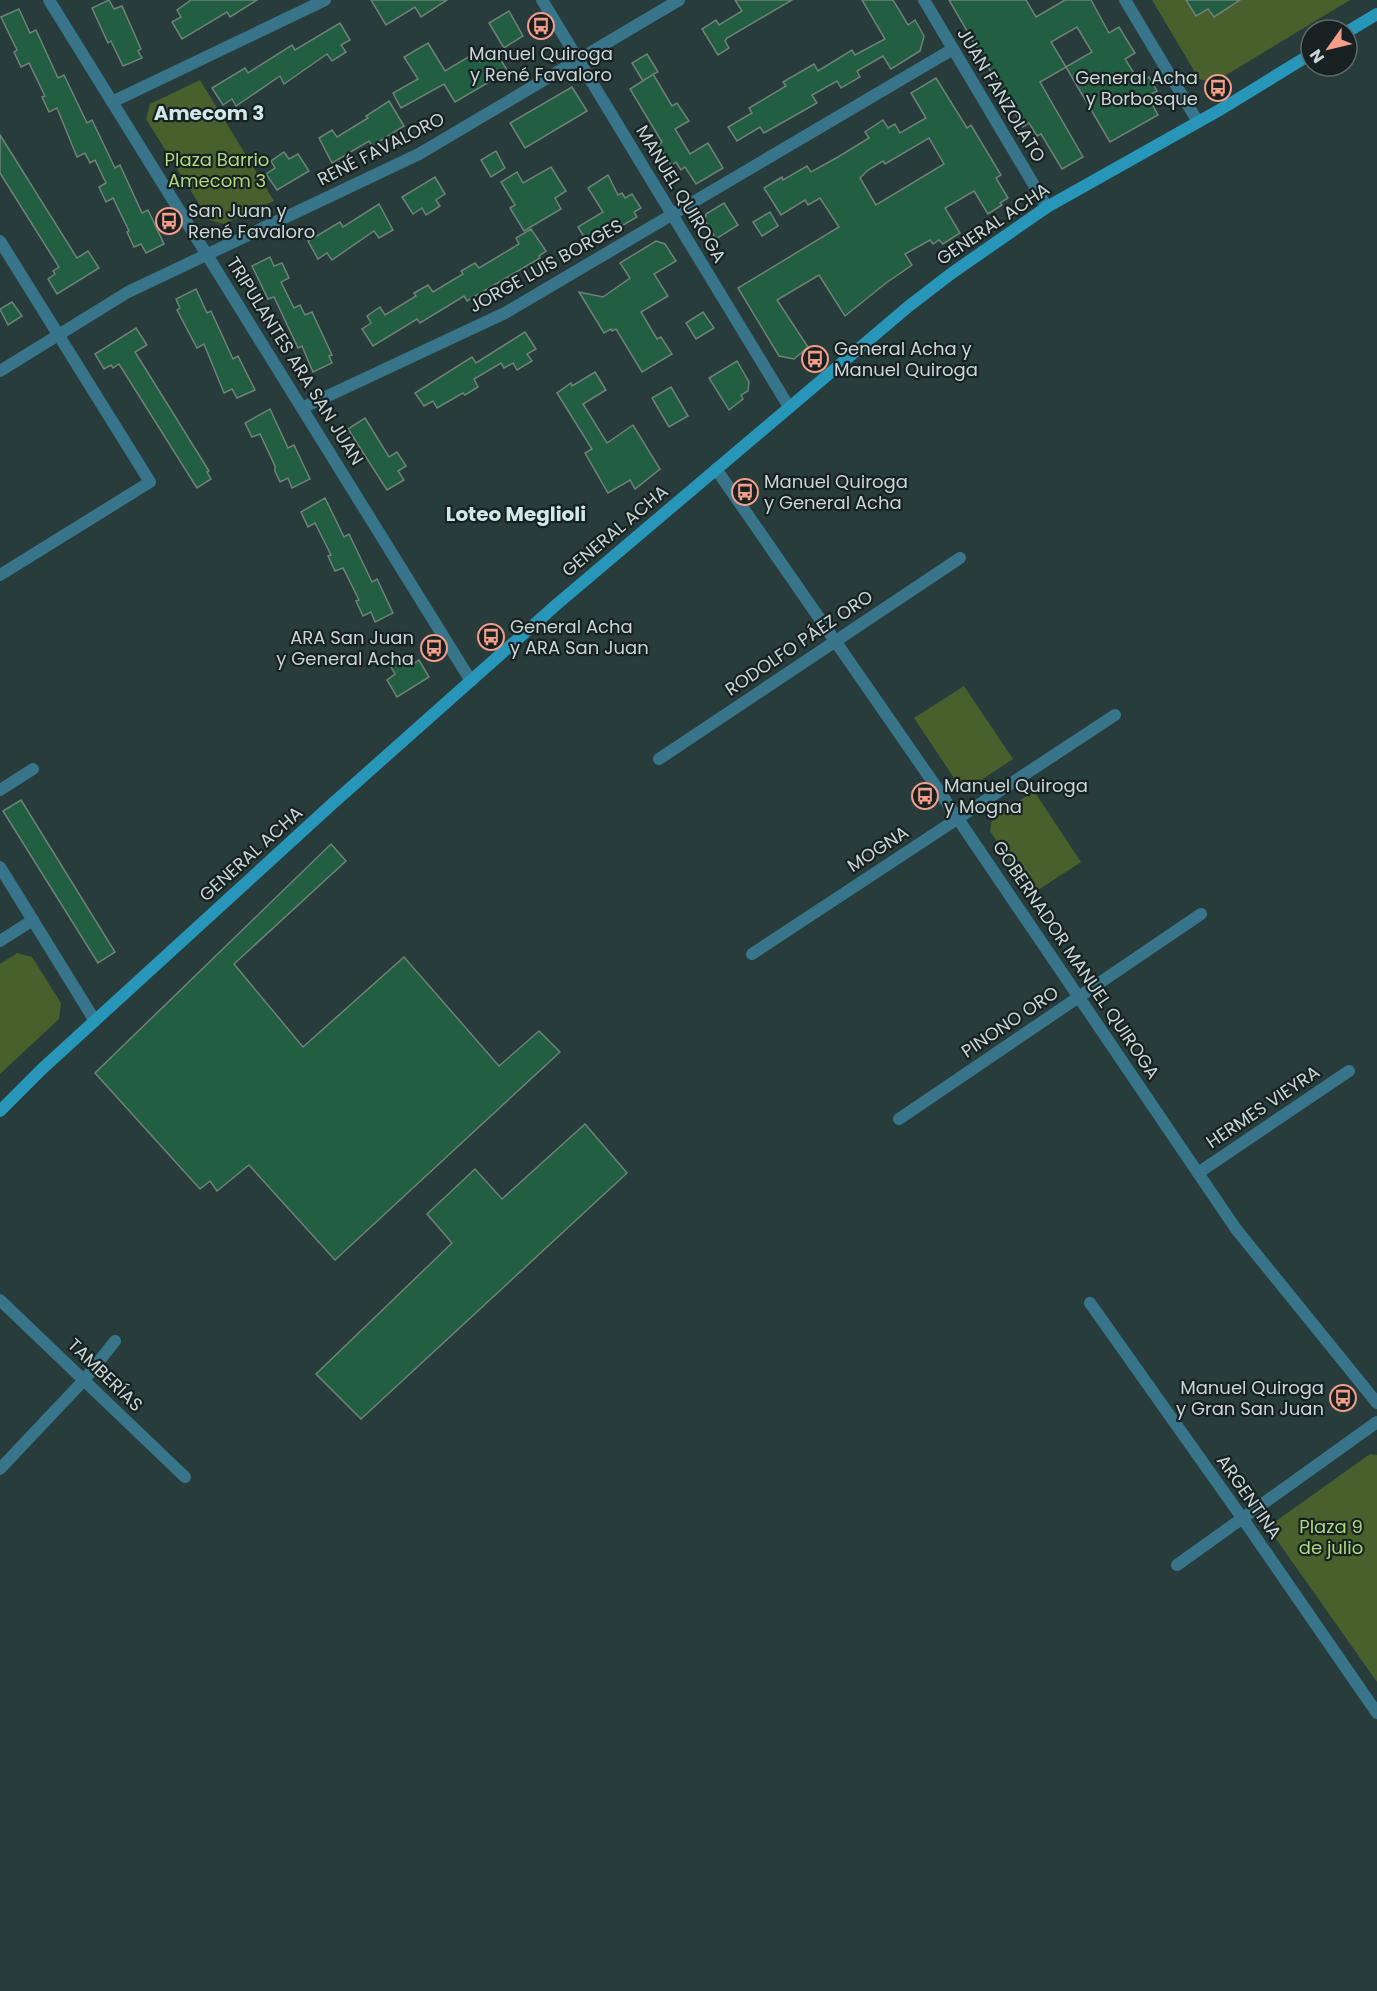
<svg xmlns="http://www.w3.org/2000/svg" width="1377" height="1991" font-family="Poppins,sans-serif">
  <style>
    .green { fill: #495f2c }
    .building { fill: #215e42; stroke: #6f8277; stroke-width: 1.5; fill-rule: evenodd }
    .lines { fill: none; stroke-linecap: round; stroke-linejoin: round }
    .street { stroke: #38758b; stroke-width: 12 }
    .secondary { stroke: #2796b9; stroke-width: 12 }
    .labels { text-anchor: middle; stroke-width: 4.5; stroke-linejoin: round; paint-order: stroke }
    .poi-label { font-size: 18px; fill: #cad6d6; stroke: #182121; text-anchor: start }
    .street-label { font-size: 18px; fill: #cad6d6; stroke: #182121 }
    .park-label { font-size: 18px; fill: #afd97d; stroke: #182121 }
    .neighbourhood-label { font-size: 20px; font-weight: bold; fill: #d0e9e8; stroke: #182121 }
  </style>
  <rect width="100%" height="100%" fill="#273c3b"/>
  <!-- green -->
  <g class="green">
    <polygon points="1152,0 1350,0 1213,83 1199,79"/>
    <polygon points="200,80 274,201 224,224 209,220 146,119 150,104"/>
    <polygon points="964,686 1013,759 969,788 958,784 914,718"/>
    <polygon points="1034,791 1081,862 1032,894 990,831 992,819"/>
    <polygon points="17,953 32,957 61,1003 59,1019 0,1074 0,964"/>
    <polygon points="1370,1454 1377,1455 1377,1682 1274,1536 1276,1521"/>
  </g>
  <!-- building -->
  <g class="building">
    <polygon points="109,0 114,9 122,6 141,49 138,51 142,58 123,66 111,41 108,43 92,8"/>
    <polygon points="191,0 257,0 230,17 227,12 182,39 172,22 181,17 177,10"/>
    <polygon points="371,0 447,0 421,17 415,7 386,25"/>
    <polygon points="735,0 792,0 727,38 725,41 729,48 718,55 702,29 716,20 719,25 742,11"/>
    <polygon points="862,0 893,0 908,25 915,20 924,36 920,51 891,69 883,56 857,71 860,77 841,88 837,81 812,95 817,103 801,112 764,133 760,127 737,141 728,127 752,113 749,108 786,86 783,82 814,64 818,71 852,50 855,55 885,39"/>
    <path d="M 949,0 L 1026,0 L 1036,17 L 1065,0 L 1091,0 L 1109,33 L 1119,27 L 1125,37 L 1135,53 L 1125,59 L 1140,83 L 1149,77 L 1157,91 L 1148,96 L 1158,115 L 1110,142 L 1066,67 L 1040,82 L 1083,157 L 1062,169 L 1041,134 L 1037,136 L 1029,123 L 1023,127 ZM 1077,27 L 1092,52 L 1066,67 L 1051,42 Z"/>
    <polygon points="1186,0 1240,0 1214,17 1208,9 1196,16"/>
    <polygon points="19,9 30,33 36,30 58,78 64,75 87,123 92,120 115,168 120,165 142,213 148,210 164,244 146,253 141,244 134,247 127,232 129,231 113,198 106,202 99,187 106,183 95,160 90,163 85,153 77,157 57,108 49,112 42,97 45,96 29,63 21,67 14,52 17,50 1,17"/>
    <polygon points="509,11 523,36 504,48 489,23"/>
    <polygon points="340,23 350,40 341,45 346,52 332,61 327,54 284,84 280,76 236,106 232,99 223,105 212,88 245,68 248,73 292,45 295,50"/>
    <polygon points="428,43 445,71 475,53 480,62 496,53 508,71 455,102 444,84 401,108 393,93 418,79 404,57"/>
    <polygon points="647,54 658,72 653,74 672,106 677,103 689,121 675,129 690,154 708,143 723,168 696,184 685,167 681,170 676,162 671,166 658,145 662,142 630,89 652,75 643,81 632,63"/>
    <path d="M 936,78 L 967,128 L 971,125 L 1001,175 L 996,178 L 1008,198 L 1000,203 L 1002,205 L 988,214 L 974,191 L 945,208 L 960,233 L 943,244 L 939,240 L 933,244 L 930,240 L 905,254 L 912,265 L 886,283 L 845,316 L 819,275 L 777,300 L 808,347 L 794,359 L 779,356 L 738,288 L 839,227 L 820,198 L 808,205 L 805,200 L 781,215 L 764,188 L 782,177 L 783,180 L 807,166 L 811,172 L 838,157 L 869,138 L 865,132 L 883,120 L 888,128 L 895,124 L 900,133 L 926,118 L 911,93 ZM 929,138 L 944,164 L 876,205 L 860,178 L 868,170 L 883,161 L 885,164 Z"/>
    <polygon points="572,87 587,111 525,148 510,123"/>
    <polygon points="389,101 404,126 372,146 369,141 332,163 319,138 332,130 337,137 368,118 366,116"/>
    <polygon points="0,135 77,258 88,251 99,268 57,294 48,279 55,274 53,271 59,267 0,173"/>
    <polygon points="496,151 505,168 491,177 481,160"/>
    <polygon points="284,152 289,159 298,154 309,171 277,190 266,174 275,168 271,161"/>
    <polygon points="551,167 566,191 555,198 561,209 524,231 510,208 515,205 501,182 517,172 523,183"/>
    <polygon points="608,175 618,195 622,193 625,198 632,194 641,208 634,212 637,217 589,245 578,227 603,212 588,188"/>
    <polygon points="435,177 445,194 436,200 440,206 426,215 422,208 413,214 402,197"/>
    <polygon points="724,203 738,225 716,239 705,221 706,214"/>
    <polygon points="379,204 393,230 379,238 374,231 332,260 327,253 318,259 308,241 340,222 343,227"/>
    <polygon points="770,212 778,226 762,236 753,222"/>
    <polygon points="531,229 546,251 539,256 540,258 467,301 464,296 420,323 417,319 373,346 362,329 371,323 367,316 380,307 385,315 416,296 414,293 428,285 433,292 463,274 461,271 475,263 479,268 519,244 516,238"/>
    <polygon points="656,241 665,244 676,261 654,274 668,296 641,312 657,339 661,337 672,354 642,372 616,329 612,331 611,329 604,333 579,292 603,297 630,278 620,263"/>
    <polygon points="270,257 274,266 282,263 289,278 281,282 294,308 300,305 305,315 312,312 332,355 329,356 332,363 313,372 302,346 298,348 274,297 268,299 252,266"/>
    <polygon points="196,289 207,313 211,311 233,359 238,356 255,390 237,398 232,389 224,393 204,344 197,348 177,310 180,308 176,299"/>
    <polygon points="12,302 22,316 8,325 0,309"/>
    <polygon points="703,312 714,328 696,339 686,323"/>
    <polygon points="136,328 147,345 135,352 209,471 207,472 211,479 197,488 119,364 113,368 111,365 104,369 95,354"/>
    <polygon points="525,332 536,349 527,354 532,361 517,370 513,363 504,368 501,363 474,379 478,387 465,395 463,393 437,408 433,401 424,406 415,393 472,357 476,363"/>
    <polygon points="737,361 749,382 748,391 741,395 743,399 729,410 709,378"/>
    <polygon points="595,372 606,390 583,404 607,443 633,425 660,469 635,489 630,480 608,493 585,453 592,449 557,393 571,383 572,386"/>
    <polygon points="671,387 688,416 669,427 652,398"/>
    <polygon points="270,409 288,448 294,445 310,479 292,488 288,478 280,482 275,471 275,466 260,434 252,437 245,423"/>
    <polygon points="365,418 389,457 397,452 406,466 398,471 404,480 387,490 348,429"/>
    <polygon points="325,498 344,537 349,534 372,582 377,579 393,613 375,622 371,612 363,616 356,601 359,600 343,568 335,571 328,556 331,555 315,523 308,527 301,512"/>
    <polygon points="405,658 410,666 419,660 429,677 397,697 387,680 395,674 391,667"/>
    <polygon points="21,800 115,952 98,963 3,811"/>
    <polygon points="331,844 346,861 234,964 303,1047 404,957 499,1066 539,1031 560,1052 335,1260 249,1165 217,1191 210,1181 200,1189 95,1073"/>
    <polygon points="585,1124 627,1173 361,1419 316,1374 452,1243 427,1214 475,1169 502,1199"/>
  </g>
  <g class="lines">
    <!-- street -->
    <g class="street">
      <polyline points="49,0 471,681"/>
      <polyline points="542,0 789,407"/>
      <polyline points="924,0 1047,207"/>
      <polyline points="1125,0 1198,122"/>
      <polyline points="112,102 325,0"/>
      <polyline points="0,241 150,482 0,575"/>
      <polyline points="0,371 128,292 419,154 679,0"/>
      <polyline points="302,408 505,313 953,49"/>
      <polyline points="716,469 937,788 1236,1229 1377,1403"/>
      <polyline points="659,759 960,558"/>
      <polyline points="0,790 33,769"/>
      <polyline points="0,867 95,1021"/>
      <polyline points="0,941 33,920"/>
      <polyline points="752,954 1115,715"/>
      <polyline points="899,1119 1201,914"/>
      <polyline points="1198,1173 1349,1071"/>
      <polyline points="0,1300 185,1477"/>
      <polyline points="1090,1303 1243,1519 1377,1713"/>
      <polyline points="0,1469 84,1380 115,1341"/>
      <polyline points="1177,1565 1377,1422"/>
    </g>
    <!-- secondary -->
    <g class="secondary">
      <polyline points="1347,32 1377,14"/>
      <polyline points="0,1111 42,1069 331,805 556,605 909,306 952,273 1047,207 1223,108 1311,54"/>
    </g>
  </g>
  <!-- icons -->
  <defs>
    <symbol id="bus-ring" viewBox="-11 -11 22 22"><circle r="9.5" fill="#182121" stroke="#f49e8a" stroke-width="1.5"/><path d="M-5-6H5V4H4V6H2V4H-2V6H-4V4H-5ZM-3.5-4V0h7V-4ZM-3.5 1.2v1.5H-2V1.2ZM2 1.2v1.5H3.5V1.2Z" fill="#f49e8a"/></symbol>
  </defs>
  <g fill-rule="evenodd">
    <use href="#bus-ring" x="526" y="11" width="30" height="30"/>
    <use href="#bus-ring" x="1203" y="73" width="30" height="30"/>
    <use href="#bus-ring" x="154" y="206" width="30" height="30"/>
    <use href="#bus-ring" x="800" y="344" width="30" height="30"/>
    <use href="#bus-ring" x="730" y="477" width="30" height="30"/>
    <use href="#bus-ring" x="476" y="622" width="30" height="30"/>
    <use href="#bus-ring" x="419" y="633" width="30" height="30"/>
    <use href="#bus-ring" x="910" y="781" width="30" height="30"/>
    <use href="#bus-ring" x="1328" y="1383" width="30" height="30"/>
  </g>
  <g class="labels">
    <!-- poi labels -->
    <g class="poi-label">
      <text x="541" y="60" text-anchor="middle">Manuel Quiroga<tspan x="541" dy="21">y René Favaloro</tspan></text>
      <text x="1198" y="84" text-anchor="end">General Acha<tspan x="1198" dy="21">y Borbosque</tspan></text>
      <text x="188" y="217">San Juan y<tspan x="188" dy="21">René Favaloro</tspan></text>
      <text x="834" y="355">General Acha y<tspan x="834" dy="21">Manuel Quiroga</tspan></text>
      <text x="764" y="488">Manuel Quiroga<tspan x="764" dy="21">y General Acha</tspan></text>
      <text x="510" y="633">General Acha<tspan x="510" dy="21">y ARA San Juan</tspan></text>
      <text x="414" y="644" text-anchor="end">ARA San Juan<tspan x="414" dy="21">y General Acha</tspan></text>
      <text x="944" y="792">Manuel Quiroga<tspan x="944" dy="21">y Mogna</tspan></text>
      <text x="1324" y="1394" text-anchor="end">Manuel Quiroga<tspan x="1324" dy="21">y Gran San Juan</tspan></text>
    </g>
    <!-- street labels -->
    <g class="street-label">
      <text transform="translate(1001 95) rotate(59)" y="6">JUAN FANZOLATO</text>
      <text transform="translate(381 149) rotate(-27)" y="6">RENÉ FAVALORO</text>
      <text transform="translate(681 194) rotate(59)" y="6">MANUEL QUIROGA</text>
      <text transform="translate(993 224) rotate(-34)" y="6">GENERAL ACHA</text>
      <text transform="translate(546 266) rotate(-29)" y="6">JORGE LUIS BORGES</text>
      <text transform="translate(295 361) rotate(58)" y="6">TRIPULANTES ARA SAN JUAN</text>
      <text transform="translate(615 531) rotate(-40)" y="6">GENERAL ACHA</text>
      <text transform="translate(799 643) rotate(-34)" y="6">RODOLFO PÁEZ ORO</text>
      <text transform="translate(878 849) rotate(-33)" y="6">MOGNA</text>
      <text transform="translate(251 854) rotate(-42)" y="6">GENERAL ACHA</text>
      <text transform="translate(1076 960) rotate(56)" y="6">GOBERNADOR MANUEL QUIROGA</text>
      <text transform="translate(1010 1022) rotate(-34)" y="6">PINONO ORO</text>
      <text transform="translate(1263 1107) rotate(-34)" y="6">HERMES VIEYRA</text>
      <text transform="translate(105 1375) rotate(44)" y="6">TAMBERÍAS</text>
      <text transform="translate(1249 1497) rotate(55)" y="6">ARGENTINA</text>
    </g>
    <!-- park labels -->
    <g class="park-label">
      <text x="217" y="166">Plaza Barrio<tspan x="217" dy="21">Amecom 3</tspan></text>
      <text x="1331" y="1533">Plaza 9<tspan x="1331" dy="21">de julio</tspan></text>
    </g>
    <!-- neighbourhood labels -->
    <g class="neighbourhood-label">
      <text x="209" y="120">Amecom 3</text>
      <text x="516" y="521">Loteo Meglioli</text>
    </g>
  </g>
  <!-- north arrow -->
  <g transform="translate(1329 48) rotate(236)"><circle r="28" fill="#182121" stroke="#5f6969" stroke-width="1.5"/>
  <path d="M0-4.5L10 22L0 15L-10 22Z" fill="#f49e8a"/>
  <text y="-9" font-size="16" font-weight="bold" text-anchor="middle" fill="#cad6d6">N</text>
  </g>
</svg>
